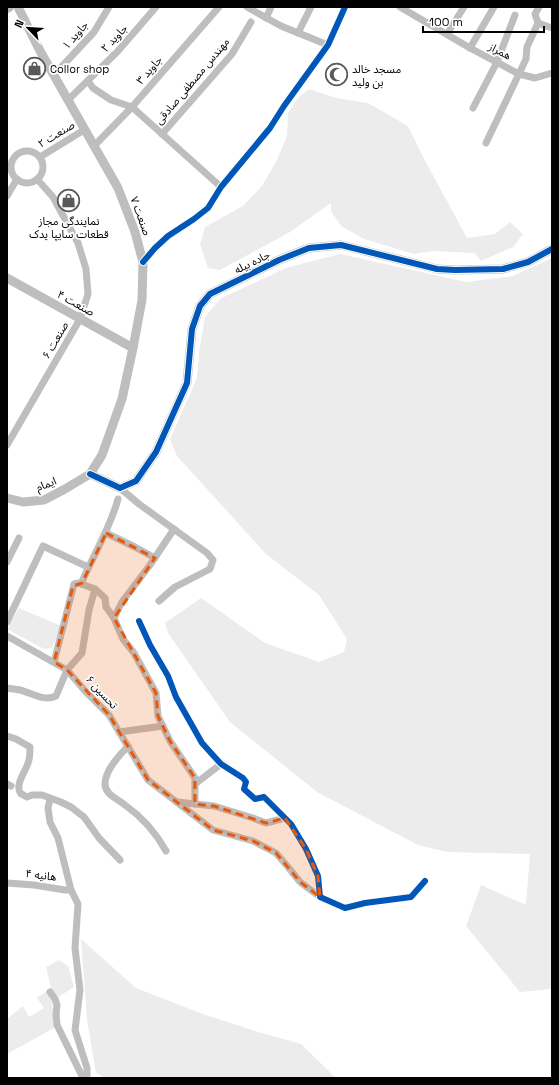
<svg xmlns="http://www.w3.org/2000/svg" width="559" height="1085" font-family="'Space Grotesk','Noto Sans Arabic',sans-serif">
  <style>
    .green { fill: #ececec }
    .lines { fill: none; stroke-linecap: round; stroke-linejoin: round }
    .minor { stroke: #bebebe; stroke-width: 7 }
    .tertiary { stroke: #bebebe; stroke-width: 9 }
    .secondary { stroke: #b8b8b8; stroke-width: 10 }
    .cycleway-casing { stroke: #fff; stroke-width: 8 }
    .cycleway { stroke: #0057b8; stroke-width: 6 }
    .marked { fill: #e8590c; fill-opacity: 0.2; stroke: #e8590c; stroke-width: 3; stroke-dasharray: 8 5; stroke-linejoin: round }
    .labels { text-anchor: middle; stroke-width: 3.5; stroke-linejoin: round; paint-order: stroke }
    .street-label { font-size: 11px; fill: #000; stroke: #fff }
    .poi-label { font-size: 11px; fill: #000; stroke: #fff; text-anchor: start }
  </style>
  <rect width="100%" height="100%" fill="#fff"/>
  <!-- green -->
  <g class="green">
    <polygon points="309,89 336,98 368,103 408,126 422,155 467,238 495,234 510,222 523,234 513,247 481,261 475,253 433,251 414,254 364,239 341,226 331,211 331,203 290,232 220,270 208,268 200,244 205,227 243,206 262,186 277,160 287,136 288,113 298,98"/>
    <polygon points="340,254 466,282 513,276 552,258 552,989 520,992 466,926 481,885 526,905 530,854 447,852 418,845 317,792 230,722 168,633 165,623 201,598 265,643 319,662 344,652 347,639 319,595 266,554 177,456 170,439 197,378 199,352 205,317 220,299 286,268"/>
    <polygon points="19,608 61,626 52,648 44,649 7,629"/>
    <polygon points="81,939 136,988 200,1013 255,1031 301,1044 336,1078 105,1078 96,1073 87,1020"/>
    <polygon points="59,960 68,966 74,987 52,1001 54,1028 7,1054 7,1019 23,1006 29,1017 44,1008 37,998 51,988 46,967"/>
  </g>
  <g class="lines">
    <!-- minor -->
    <g class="minor">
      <polyline points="247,7 281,26 328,45"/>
      <polyline points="400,7 470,48 519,74 535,78 552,73"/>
      <polyline points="266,18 271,7"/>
      <polyline points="538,23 552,28"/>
      <polyline points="298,33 311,7"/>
      <polyline points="447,34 464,7"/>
      <polyline points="470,48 494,7"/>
      <polyline points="54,75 94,32 109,7"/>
      <polyline points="88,81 93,88 111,100 132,107 221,187"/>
      <polyline points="68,100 118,51 156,7"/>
      <polyline points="473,108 497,62 515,15"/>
      <polyline points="162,134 232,54 251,22"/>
      <polyline points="486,143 526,59 527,47 538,23 535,14 539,7"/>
      <polyline points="94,146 132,107 219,7"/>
      <circle cx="27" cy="167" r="16"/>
      <polyline points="40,157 84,130"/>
      <polyline points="7,196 17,179"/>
      <polyline points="143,262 155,248 168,236 194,219 208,208 221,187 270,128 284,106 328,45 345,7"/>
      <polyline points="7,445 80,319 88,294 86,269 78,243 53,197 37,179"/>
      <polyline points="120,488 139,504 207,553 213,560 210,569 175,587 159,601"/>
      <polyline points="106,533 135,547 155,558"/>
      <polyline points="7,562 19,538"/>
      <path d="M 81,584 C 93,555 110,529 118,499"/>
      <polyline points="114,618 122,602 150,565 174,529"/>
      <polyline points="139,621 150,645 168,676 176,697 202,743 221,764 243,778 246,782 244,789 255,799 264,797 291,824 306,849 318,876 320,897 345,908 365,903 411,897 425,881"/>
      <polyline points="7,622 43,546 88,567"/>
      <polyline points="7,636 67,670 85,691 109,715 148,780 213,830 253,841 276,853 288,867 300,882 320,897"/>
      <polyline points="54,662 74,584 79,583 95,589 105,598 106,607 114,618 123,639 134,653 156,693 158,716 170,741 195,778 195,804"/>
      <path d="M 7,688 C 11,689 16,689 20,690 C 32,693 44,702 56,696 L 67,670 L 82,653 L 89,610 L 95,589"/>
      <polyline points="119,732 163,726"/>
      <path d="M 7,736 L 16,739 L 30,747 C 30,753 30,758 28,763 C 26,771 14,785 21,794 C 22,794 27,797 27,797 L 32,795 L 42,795 L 61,802 L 71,807 L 84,817 L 99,838 L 120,860"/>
      <path d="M 128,746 C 119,756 106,769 105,783 C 104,794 118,799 125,805 C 142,817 156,833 166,851"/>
      <polyline points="7,784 11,786"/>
      <polyline points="195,784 221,764"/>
      <polyline points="50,799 48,808 50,822 58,838 71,890 78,904 75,948 80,990 75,1030 87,1068 87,1078"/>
      <polyline points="177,802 214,806 253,818 266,823 285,818"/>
      <polyline points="7,883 34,885 65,890 71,890"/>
      <polyline points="50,992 55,999 57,1005 56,1014 57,1025 83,1078"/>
    </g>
    <!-- tertiary -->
    <g class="tertiary">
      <polyline points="7,278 133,348"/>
      <polyline points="90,474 120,488 136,481 156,452 187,383 192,329 200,306 210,294 279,260 309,248 341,245 437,269 455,270 503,269 528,262 552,249"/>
      <polyline points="7,498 23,502 44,500 65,489 90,474 102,455 122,399 133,348 142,300 143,262 135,232 118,188 39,49 18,7"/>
    </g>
    <!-- secondary -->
    <polyline class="secondary" points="7,8 9,7"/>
    <defs>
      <g id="cycleway">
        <polyline points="143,262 155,248 168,236 194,219 208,208 221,187 270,128 284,106 328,45 345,7"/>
        <polyline points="90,474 120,488 136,481 156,452 187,383 192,329 200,306 210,294 279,260 309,248 341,245 437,269 455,270 503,269 528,262 552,249"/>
        <polyline points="139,621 150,645 168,676 176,697 202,743 221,764 243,778 246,782 244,789 255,799 264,797 291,824 306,849 318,876 320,897 345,908 365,903 411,897 425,881"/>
      </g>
    </defs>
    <!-- cycleway casing -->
    <use href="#cycleway" class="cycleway-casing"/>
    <!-- cycleway -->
    <use href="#cycleway" class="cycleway"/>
  </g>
  <!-- marked area -->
  <path class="marked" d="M 106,533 L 155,558 L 114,618 L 156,693 L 158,716 L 170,741 L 195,778 L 195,804 L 214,806 L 266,823 L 285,818 L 306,849 L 318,876 L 320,897 L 300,882 L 276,853 L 253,841 L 213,830 L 148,780 L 109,715 L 67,670 L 54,662 L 73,586 L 82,583 Z"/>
  <!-- icons -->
  <defs>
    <symbol id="shop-ring" viewBox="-11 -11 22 22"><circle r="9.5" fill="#fff" stroke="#595959" stroke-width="1.5"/><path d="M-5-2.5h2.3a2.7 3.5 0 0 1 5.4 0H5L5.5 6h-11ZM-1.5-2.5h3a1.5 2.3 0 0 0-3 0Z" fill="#595959"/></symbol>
    <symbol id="mosque-ring" viewBox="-11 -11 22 22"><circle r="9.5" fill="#fff" stroke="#595959" stroke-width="1.5"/><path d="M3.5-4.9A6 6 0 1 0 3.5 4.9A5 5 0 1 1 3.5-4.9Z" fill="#595959"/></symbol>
  </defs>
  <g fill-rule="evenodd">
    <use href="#shop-ring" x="22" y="56" width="25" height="25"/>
    <use href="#mosque-ring" x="324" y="62" width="25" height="25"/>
    <use href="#shop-ring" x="56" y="188" width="25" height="25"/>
  </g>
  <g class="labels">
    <!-- street labels -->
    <g class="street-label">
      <text transform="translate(75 35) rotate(-49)" y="4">جاوید ۱</text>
      <text transform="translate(114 38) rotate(-47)" y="4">جاوید ۲</text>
      <text transform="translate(500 51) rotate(28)" y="4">همراز</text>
      <text transform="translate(149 70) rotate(-49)" y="4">جاوید ۳</text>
      <text transform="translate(192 81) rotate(-50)" y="4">مهندس مصطفی صادقی</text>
      <text transform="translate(56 134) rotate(-31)" y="4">صنعت ۲</text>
      <text transform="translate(141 216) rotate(70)" y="4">صنعت ۷</text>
      <text transform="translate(252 262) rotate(-26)" y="4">جاده بیله</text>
      <text transform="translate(76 303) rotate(29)" y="4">صنعت ۴</text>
      <text transform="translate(55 340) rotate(-60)" y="4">صنعت ۶</text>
      <text transform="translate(46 484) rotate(-22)" y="4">ایمام</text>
      <text transform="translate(102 692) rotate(47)" y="4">تحسین ۶</text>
      <text transform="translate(41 875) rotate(7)" y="4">هانیه ۴</text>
    </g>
    <!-- poi labels -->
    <g class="poi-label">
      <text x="50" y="73">Collor shop</text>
      <text x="352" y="73">مسجد خالد<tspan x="352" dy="13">بن ولید</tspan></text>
      <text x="69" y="225" text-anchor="middle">نمایندگی مجاز<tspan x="69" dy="13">قطعات سایپا یدک</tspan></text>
    </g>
  </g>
  <!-- border -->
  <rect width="559" height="1085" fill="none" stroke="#000000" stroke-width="16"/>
  <!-- north arrow -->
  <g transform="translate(28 28) rotate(295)" stroke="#ffffff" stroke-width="3" paint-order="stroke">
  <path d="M0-3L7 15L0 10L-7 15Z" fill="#000000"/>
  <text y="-6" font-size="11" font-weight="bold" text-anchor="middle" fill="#000000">N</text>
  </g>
  <!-- scale -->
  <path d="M423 26v6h121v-6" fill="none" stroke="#000000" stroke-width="2"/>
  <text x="429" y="26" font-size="12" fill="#000000" stroke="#ffffff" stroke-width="3" paint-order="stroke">100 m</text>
</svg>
